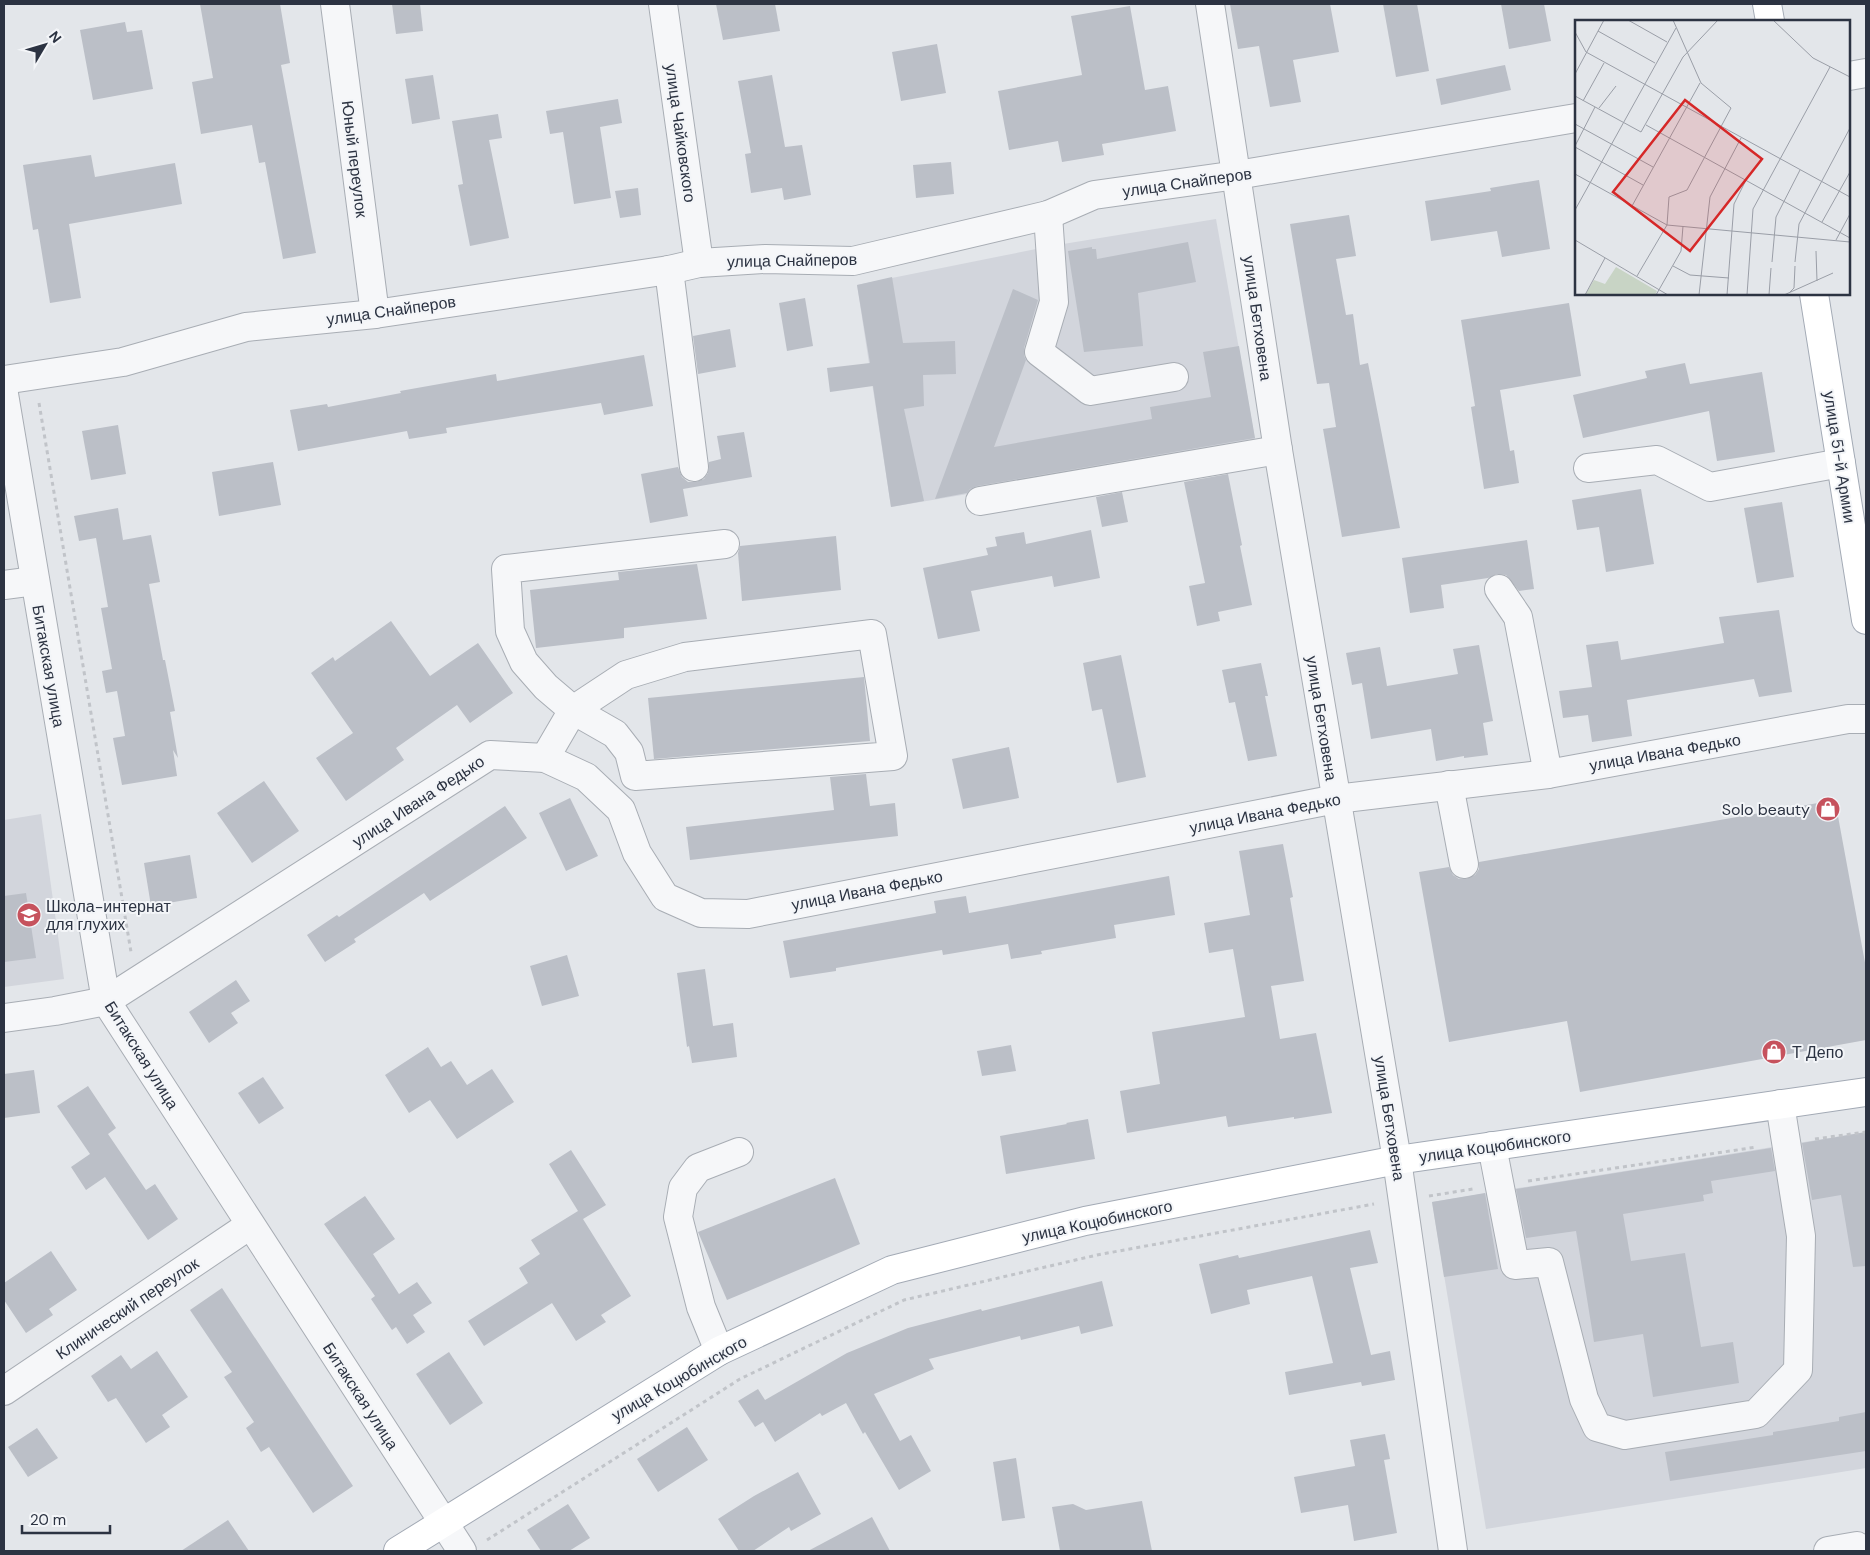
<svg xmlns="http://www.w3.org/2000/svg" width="1870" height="1555" font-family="'DM Sans',sans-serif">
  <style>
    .built { fill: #d2d5dc }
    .building { fill: #bbbfc7 }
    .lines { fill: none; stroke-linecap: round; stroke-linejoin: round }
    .minor-casing { stroke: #a8adb4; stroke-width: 30 }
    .major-casing { stroke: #a3aab5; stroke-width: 30 }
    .path { stroke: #c1c4c9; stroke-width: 3; stroke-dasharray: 4 4; stroke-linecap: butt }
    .minor { stroke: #f6f7f9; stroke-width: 28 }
    .major { stroke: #fff; stroke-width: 28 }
    .labels { text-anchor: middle; stroke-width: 4; stroke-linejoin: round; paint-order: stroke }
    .street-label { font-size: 16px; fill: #2c3342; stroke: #f3f5f8 }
    .poi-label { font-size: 16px; fill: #2c3342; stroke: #f3f5f8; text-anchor: start }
    .inset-road { fill: none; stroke: #9a9ea7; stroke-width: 1 }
    .view { fill: #d62828; fill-opacity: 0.15; stroke: #d62828; stroke-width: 2.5 }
    .inset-edge { fill: none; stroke: #2c3342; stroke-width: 2.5 }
  </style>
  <rect width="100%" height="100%" fill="#e3e6ea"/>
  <!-- built -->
  <g class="built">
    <polygon points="1216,219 1256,445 891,507 857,285 1051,246"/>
    <polygon points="41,814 64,979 4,987 4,820"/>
    <polygon points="1866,1132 1866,1468 1486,1529 1432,1202"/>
  </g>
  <!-- building -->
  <g class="building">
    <polygon points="200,4 280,4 290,63 281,65 316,253 283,259 265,162 259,163 252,125 201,134 192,82 213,78"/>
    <polygon points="392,4 420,4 423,31 396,34"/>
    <polygon points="716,4 775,4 780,31 723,40"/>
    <polygon points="1230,4 1330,4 1339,52 1293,60 1301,102 1270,107 1259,46 1238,49"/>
    <polygon points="1383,4 1417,4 1429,71 1396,77"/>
    <polygon points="1501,4 1544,4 1551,41 1509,49"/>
    <polygon points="1130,6 1145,90 1168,86 1176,131 1102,144 1104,155 1062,162 1058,141 1009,150 998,91 1082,75 1071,16"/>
    <polygon points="125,22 127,32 142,30 153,89 93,100 80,30"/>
    <polygon points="937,44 946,93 901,101 892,52"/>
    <polygon points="1505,65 1511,90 1441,105 1436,79"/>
    <polygon points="433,75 440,119 412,124 405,79"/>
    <polygon points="772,75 785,147 802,145 811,195 784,200 782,188 751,193 745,154 751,153 738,81"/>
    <polygon points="618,99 622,123 600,127 611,198 574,204 563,132 550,134 546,111"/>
    <polygon points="498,114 502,138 489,140 509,238 470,246 458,185 463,184 452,121"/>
    <polygon points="91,155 95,177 175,163 182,204 69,224 81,298 50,303 38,229 33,230 23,165"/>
    <polygon points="951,162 954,194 916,198 913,165"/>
    <polygon points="1539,180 1550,249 1502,257 1497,231 1431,241 1425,201 1491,191 1490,188"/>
    <polygon points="638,188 641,215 620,218 615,191"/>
    <polygon points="1349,215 1356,256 1336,259 1346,315 1353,314 1360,365 1368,363 1400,528 1342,537 1323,429 1336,427 1329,383 1317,384 1290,224"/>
    <polygon points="1188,242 1196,282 1138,293 1143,346 1084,352 1068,251 1092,247 1092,249 1096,249 1097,259"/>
    <polygon points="892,277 903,343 955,341 956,374 923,375 924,406 904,409 924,501 891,507 873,386 830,392 827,368 870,363 857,285"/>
    <polygon points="1013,289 1038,300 1024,348 1024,356 1026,360 994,447 1152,419 1150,407 1211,397 1203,352 1239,346 1255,438 977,486 970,489 967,493 935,499"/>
    <polygon points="805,298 813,346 787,351 779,303"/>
    <polygon points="1569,303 1581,376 1500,390 1510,451 1514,450 1519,483 1484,489 1471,407 1475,406 1461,320"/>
    <polygon points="730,329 736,367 698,374 693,336"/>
    <polygon points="644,355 653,406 604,415 601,403 446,428 447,433 409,439 407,431 298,451 290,410 327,404 328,407 401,393 400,391 496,374 497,381"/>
    <polygon points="1685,363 1690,384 1762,372 1775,452 1717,461 1709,411 1583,438 1573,395 1647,378 1645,371"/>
    <polygon points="118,425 126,474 91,480 82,431"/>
    <polygon points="744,432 752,477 683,489 688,516 650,523 641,474 678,467 682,477 688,482 696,482 704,479 708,473 709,462 721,459 717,436"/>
    <polygon points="273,462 281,505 219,516 212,472"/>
    <polygon points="1228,474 1242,545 1240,546 1252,605 1218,612 1220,621 1197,626 1189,586 1205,583 1184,482"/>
    <polygon points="1641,489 1654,564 1606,572 1599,527 1577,530 1572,500"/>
    <polygon points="1122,492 1128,522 1102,527 1096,497"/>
    <polygon points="1782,502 1794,577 1757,583 1744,508"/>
    <polygon points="118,508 123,540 151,535 160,582 149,584 163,660 165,660 175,711 170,712 178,758 173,750 177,776 122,785 113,738 125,736 117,691 106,693 102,671 112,669 101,608 108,607 96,538 79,541 74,516"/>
    <polygon points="1091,530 1100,578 1054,587 1052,576 971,591 980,631 938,639 923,568 988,555 986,548 997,546 995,537 1024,532 1026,544"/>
    <polygon points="836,536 841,590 742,601 738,553 740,546"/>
    <polygon points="1527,540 1534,589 1519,591 1506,575 1497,574 1488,578 1441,585 1444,608 1410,613 1402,558"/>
    <polygon points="697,564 707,619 624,628 624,638 536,648 530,590 619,580 618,572"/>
    <polygon points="1779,610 1792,692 1759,697 1754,679 1627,700 1632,736 1592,742 1588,715 1563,718 1559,691 1592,687 1586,645 1618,641 1621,660 1724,643 1719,617"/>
    <polygon points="391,621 430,676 478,643 513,693 470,723 457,705 396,748 404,760 346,801 316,758 353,733 311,673 333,657 335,661"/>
    <polygon points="1479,645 1493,721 1483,723 1488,755 1464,758 1464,756 1436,761 1431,729 1371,739 1362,683 1352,685 1346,653 1380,647 1387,686 1458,674 1453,649"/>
    <polygon points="1121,655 1146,777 1117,783 1102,709 1092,711 1083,663"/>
    <polygon points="1261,663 1268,696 1265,696 1277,756 1248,761 1235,702 1229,703 1222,670"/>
    <polygon points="864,677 870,741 654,759 648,698"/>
    <polygon points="1009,747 1019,798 963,809 952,759"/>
    <polygon points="866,774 870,806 895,803 898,836 690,860 686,827 834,810 830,777"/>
    <polygon points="264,781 299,831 252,863 217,813"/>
    <polygon points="570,798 598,856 566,871 539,813"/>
    <polygon points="1835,800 1866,968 1866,1040 1580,1092 1567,1021 1449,1042 1419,872 1449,867 1453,875 1459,879 1466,879 1475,875 1479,869 1479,862"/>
    <polygon points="505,806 527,838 430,901 424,893 354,939 356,942 325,962 307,935 337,915 339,917"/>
    <polygon points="1283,844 1293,897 1290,898 1304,981 1271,986 1280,1039 1316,1033 1332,1113 1294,1119 1294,1117 1228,1127 1226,1116 1127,1133 1120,1091 1160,1084 1152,1032 1245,1017 1233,949 1209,953 1204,923 1250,915 1239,851"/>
    <polygon points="190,855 197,898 151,906 144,863"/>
    <polygon points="1169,876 1175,915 1114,925 1116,938 1041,951 1042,954 1011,959 1008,944 943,955 942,950 836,968 836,971 790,978 783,941 936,913 934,901 966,896 969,913"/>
    <polygon points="26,893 36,958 4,962 4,896"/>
    <polygon points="567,955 579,996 542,1006 530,966"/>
    <polygon points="705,969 713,1026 733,1023 737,1057 692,1063 689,1046 687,1047 677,973"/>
    <polygon points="236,980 250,1001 231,1013 238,1023 209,1043 189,1012"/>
    <polygon points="1011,1045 1016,1071 982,1076 977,1051"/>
    <polygon points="428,1047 441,1067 451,1061 467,1085 492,1069 514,1102 457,1139 430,1100 409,1113 385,1075"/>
    <polygon points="34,1070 40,1113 4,1118 4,1074"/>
    <polygon points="263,1077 284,1108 259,1124 238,1093"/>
    <polygon points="88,1086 116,1128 108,1134 146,1190 155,1184 178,1219 148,1240 105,1177 86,1190 71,1167 90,1154 57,1106"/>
    <polygon points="1088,1119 1095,1159 1006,1174 1000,1136 1067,1124 1066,1123"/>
    <polygon points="1866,1132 1866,1266 1853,1267 1841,1195 1812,1200 1802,1143"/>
    <polygon points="1771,1148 1775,1171 1711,1181 1713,1193 1703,1195 1704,1201 1623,1214 1631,1261 1685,1253 1701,1347 1733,1342 1739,1383 1653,1397 1643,1334 1594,1342 1576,1231 1526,1238 1516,1189"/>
    <polygon points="571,1150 606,1205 583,1219 631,1296 601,1315 606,1322 576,1341 552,1303 484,1346 468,1321 528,1283 519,1268 540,1254 531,1240 578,1211 549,1164"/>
    <polygon points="835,1178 860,1244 727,1300 698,1232"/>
    <polygon points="1485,1193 1498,1269 1444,1277 1432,1202"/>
    <polygon points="365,1196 395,1239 373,1254 399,1294 417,1282 432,1303 413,1315 425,1332 407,1344 396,1327 392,1330 371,1299 375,1296 324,1224"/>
    <polygon points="1370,1230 1378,1263 1350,1268 1371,1355 1390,1351 1395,1380 1362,1386 1361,1382 1289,1395 1285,1372 1333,1363 1312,1276 1247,1290 1250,1304 1211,1314 1199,1264 1238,1255 1239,1258"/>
    <polygon points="51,1251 77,1290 49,1309 53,1315 26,1333 4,1300 4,1283"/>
    <polygon points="1102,1281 1113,1326 1081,1334 1079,1326 1021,1340 1020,1336 929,1359 934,1369 874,1394 900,1441 911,1435 931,1471 899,1490 865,1432 863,1434 846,1403 822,1416 820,1413 775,1442 763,1422 755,1427 738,1401 758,1389 765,1400 847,1353 908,1328 981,1309 982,1311"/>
    <polygon points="222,1288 353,1486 313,1513 269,1447 261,1452 246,1428 254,1422 224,1377 232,1372 190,1310"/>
    <polygon points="157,1351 188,1397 162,1415 170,1427 146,1443 116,1398 108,1402 91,1376 121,1355 131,1369"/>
    <polygon points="449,1352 483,1403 450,1425 416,1374"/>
    <polygon points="1866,1412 1866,1451 1670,1481 1665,1452 1773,1435 1773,1432 1839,1421 1839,1417"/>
    <polygon points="687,1427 708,1460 658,1492 637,1459"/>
    <polygon points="37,1428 58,1458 28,1477 8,1447"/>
    <polygon points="1385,1434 1390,1459 1384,1460 1397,1533 1354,1541 1348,1505 1301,1513 1294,1477 1355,1466 1350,1440"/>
    <polygon points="1016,1458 1025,1518 1002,1521 993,1462"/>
    <polygon points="798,1472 821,1514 791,1531 789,1527 753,1551 739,1551 718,1519 754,1496"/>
    <polygon points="1142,1501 1152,1551 1060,1551 1052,1507 1073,1504 1086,1510"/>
    <polygon points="568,1504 590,1538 569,1551 541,1551 527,1530"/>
    <polygon points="872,1517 890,1551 808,1551"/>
    <polygon points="228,1520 249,1551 181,1551"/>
  </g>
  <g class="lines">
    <defs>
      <g id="minor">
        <polyline points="335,4 375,314"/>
        <polyline points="663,4 699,263"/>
        <polyline points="1210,4 1278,450 1397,1160 1453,1551"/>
        <polyline points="1849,76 1866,73"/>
        <polyline points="1048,215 1054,302 1039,352 1090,391 1174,377"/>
        <polyline points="669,270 694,467"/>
        <polyline points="4,380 123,362 246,327 375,314 669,270 699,263 765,259 853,261 1048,215 1094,195 1237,175 1576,118"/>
        <polyline points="4,394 106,1001 462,1551"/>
        <polyline points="1588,468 1657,460 1710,487 1841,463"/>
        <polyline points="980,501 1278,450"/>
        <polyline points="4,585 35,581"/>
        <polyline points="1499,589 1518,617 1548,774"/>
        <polyline points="545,758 573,710 626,675 685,657 872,634 893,756 635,776 629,752 615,734 573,710 546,687 524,662 510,631 506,569 725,544"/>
        <polyline points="1449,785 1464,864"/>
        <polyline points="4,1018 55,1011 106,1001 490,755 545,758 586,777 621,810 637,853 665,897 701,913 748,914 1336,799 1548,774 1848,719 1866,719"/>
        <polyline points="1492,1146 1515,1265 1549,1262 1584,1399 1597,1427 1625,1435 1756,1414 1798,1370 1801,1236 1780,1104"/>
        <polyline points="719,1351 701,1307 678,1217 683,1188 698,1168 739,1152"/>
        <polyline points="4,1391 250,1225"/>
        <polyline points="1828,1551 1857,1546 1858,1551"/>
      </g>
      <g id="major">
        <polyline points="1767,4 1770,21"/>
        <polyline points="1814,294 1866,620"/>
        <polyline points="398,1551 719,1351 892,1270 1085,1221 1397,1160 1866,1092"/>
      </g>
    </defs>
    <!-- minor casing -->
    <use href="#minor" class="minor-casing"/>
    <!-- major casing -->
    <use href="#major" class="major-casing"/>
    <!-- path -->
    <g class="path">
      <polyline points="39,403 131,952"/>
      <polyline points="1815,1139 1866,1132"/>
      <polyline points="1528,1181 1757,1147"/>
      <polyline points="1429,1196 1473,1189"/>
      <polyline points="487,1540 740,1379 904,1300 1097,1255 1374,1204"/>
    </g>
    <!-- minor -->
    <use href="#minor" class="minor"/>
    <!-- major -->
    <use href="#major" class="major"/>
  </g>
  <!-- icons -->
  <defs>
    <symbol id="shop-disc" viewBox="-11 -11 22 22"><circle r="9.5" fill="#c6525d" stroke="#f3f5f8"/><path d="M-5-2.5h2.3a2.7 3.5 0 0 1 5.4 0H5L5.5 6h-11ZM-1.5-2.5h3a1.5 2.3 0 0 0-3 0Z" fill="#fff"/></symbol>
    <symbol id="school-disc" viewBox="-11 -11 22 22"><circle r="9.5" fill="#c6525d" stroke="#f3f5f8"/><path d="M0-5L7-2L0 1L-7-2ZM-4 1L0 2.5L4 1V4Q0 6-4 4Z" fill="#fff"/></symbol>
  </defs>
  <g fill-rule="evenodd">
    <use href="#shop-disc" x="1814" y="795" width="28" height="28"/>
    <use href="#school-disc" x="15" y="901" width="28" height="28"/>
    <use href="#shop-disc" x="1760" y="1038" width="28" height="28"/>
  </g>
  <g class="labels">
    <!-- street labels -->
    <g class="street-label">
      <text transform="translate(681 133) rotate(82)" y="6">улица Чайковского</text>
      <text transform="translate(355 159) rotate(83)" y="6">Юный переулок</text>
      <text transform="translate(1187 182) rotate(-8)" y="6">улица Снайперов</text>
      <text transform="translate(792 260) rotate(-1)" y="6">улица Снайперов</text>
      <text transform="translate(391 310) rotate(-8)" y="6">улица Снайперов</text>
      <text transform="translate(1258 318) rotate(82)" y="6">улица Бетховена</text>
      <text transform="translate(1840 457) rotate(81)" y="6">улица 51-й Армии</text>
      <text transform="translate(49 666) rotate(80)" y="6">Битакская улица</text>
      <text transform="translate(1322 718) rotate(81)" y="6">улица Бетховена</text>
      <text transform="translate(1665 752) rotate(-10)" y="6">улица Ивана Федько</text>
      <text transform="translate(418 801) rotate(-33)" y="6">улица Ивана Федько</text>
      <text transform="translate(1265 813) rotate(-11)" y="6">улица Ивана Федько</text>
      <text transform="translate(867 890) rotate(-11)" y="6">улица Ивана Федько</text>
      <text transform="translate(142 1055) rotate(58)" y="6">Битакская улица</text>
      <text transform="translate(1390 1118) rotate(81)" y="6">улица Бетховена</text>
      <text transform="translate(1495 1146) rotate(-8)" y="6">улица Коцюбинского</text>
      <text transform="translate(1097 1221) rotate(-12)" y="6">улица Коцюбинского</text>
      <text transform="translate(127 1308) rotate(-34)" y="6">Клинический переулок</text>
      <text transform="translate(679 1378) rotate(-30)" y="6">улица Коцюбинского</text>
      <text transform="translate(361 1396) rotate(57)" y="6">Битакская улица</text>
    </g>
    <!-- poi labels -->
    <g class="poi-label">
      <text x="1810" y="815" text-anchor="end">Solo beauty</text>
      <text x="46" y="912">Школа-интернат<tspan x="46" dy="18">для глухих</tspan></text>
      <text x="1792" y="1058">Т Депо</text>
    </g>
  </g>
  <!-- overview -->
  <g transform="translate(1575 20)">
    <rect width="275" height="275" fill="#e3e6ea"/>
    <path d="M 41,247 L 82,271 L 80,275 L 10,275 L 19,260 L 30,264 Z" fill="#c8d4c5"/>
    <path class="inset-road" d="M 53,0 L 92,22M 198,0 L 238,38 L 275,57M 23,11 L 80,43M 0,12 L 11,32 L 275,177M 0,54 L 29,0M 0,76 L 66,112 L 108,37 L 143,0M 8,81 L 29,43M 24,88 L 41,66M 0,104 L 78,147M 71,105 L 275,218M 0,126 L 20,87M 0,127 L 68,165M 0,154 L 92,205 L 275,222M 57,186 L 125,63M 0,190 L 101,8M 247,202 L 275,152M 0,220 L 93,275M 261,220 L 275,194M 241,231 L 242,261M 197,242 L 201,197 L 225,150M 220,242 L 224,204 L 275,108M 98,246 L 115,255 L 154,258M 62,256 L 92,205 L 94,177 L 112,170 L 156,88 L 126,63 L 98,0M 214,273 L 219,268 L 220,246M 10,275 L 30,238M 81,275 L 106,231 L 108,206M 124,275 L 135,177 L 166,118M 152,275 L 159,184 L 171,160M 172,275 L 178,189 L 255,47M 194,275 L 196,248M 209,275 L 258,253"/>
    <path class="view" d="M 110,80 L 187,139 L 115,231 L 38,172 Z"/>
    <rect width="275" height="275" class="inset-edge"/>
  </g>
  <!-- border -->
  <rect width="1870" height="1555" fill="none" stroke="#2c3342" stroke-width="10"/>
  <!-- north arrow -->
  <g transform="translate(45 45) rotate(52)" stroke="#f3f5f8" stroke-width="4" paint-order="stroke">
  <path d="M0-4L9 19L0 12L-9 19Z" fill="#2c3342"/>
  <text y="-8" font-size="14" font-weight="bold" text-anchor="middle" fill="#2c3342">N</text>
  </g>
  <!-- scale -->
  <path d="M22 1525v8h88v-8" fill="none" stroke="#2c3342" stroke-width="2.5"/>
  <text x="30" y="1525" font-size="15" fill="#2c3342" stroke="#f3f5f8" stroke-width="4" paint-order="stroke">20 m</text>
</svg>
